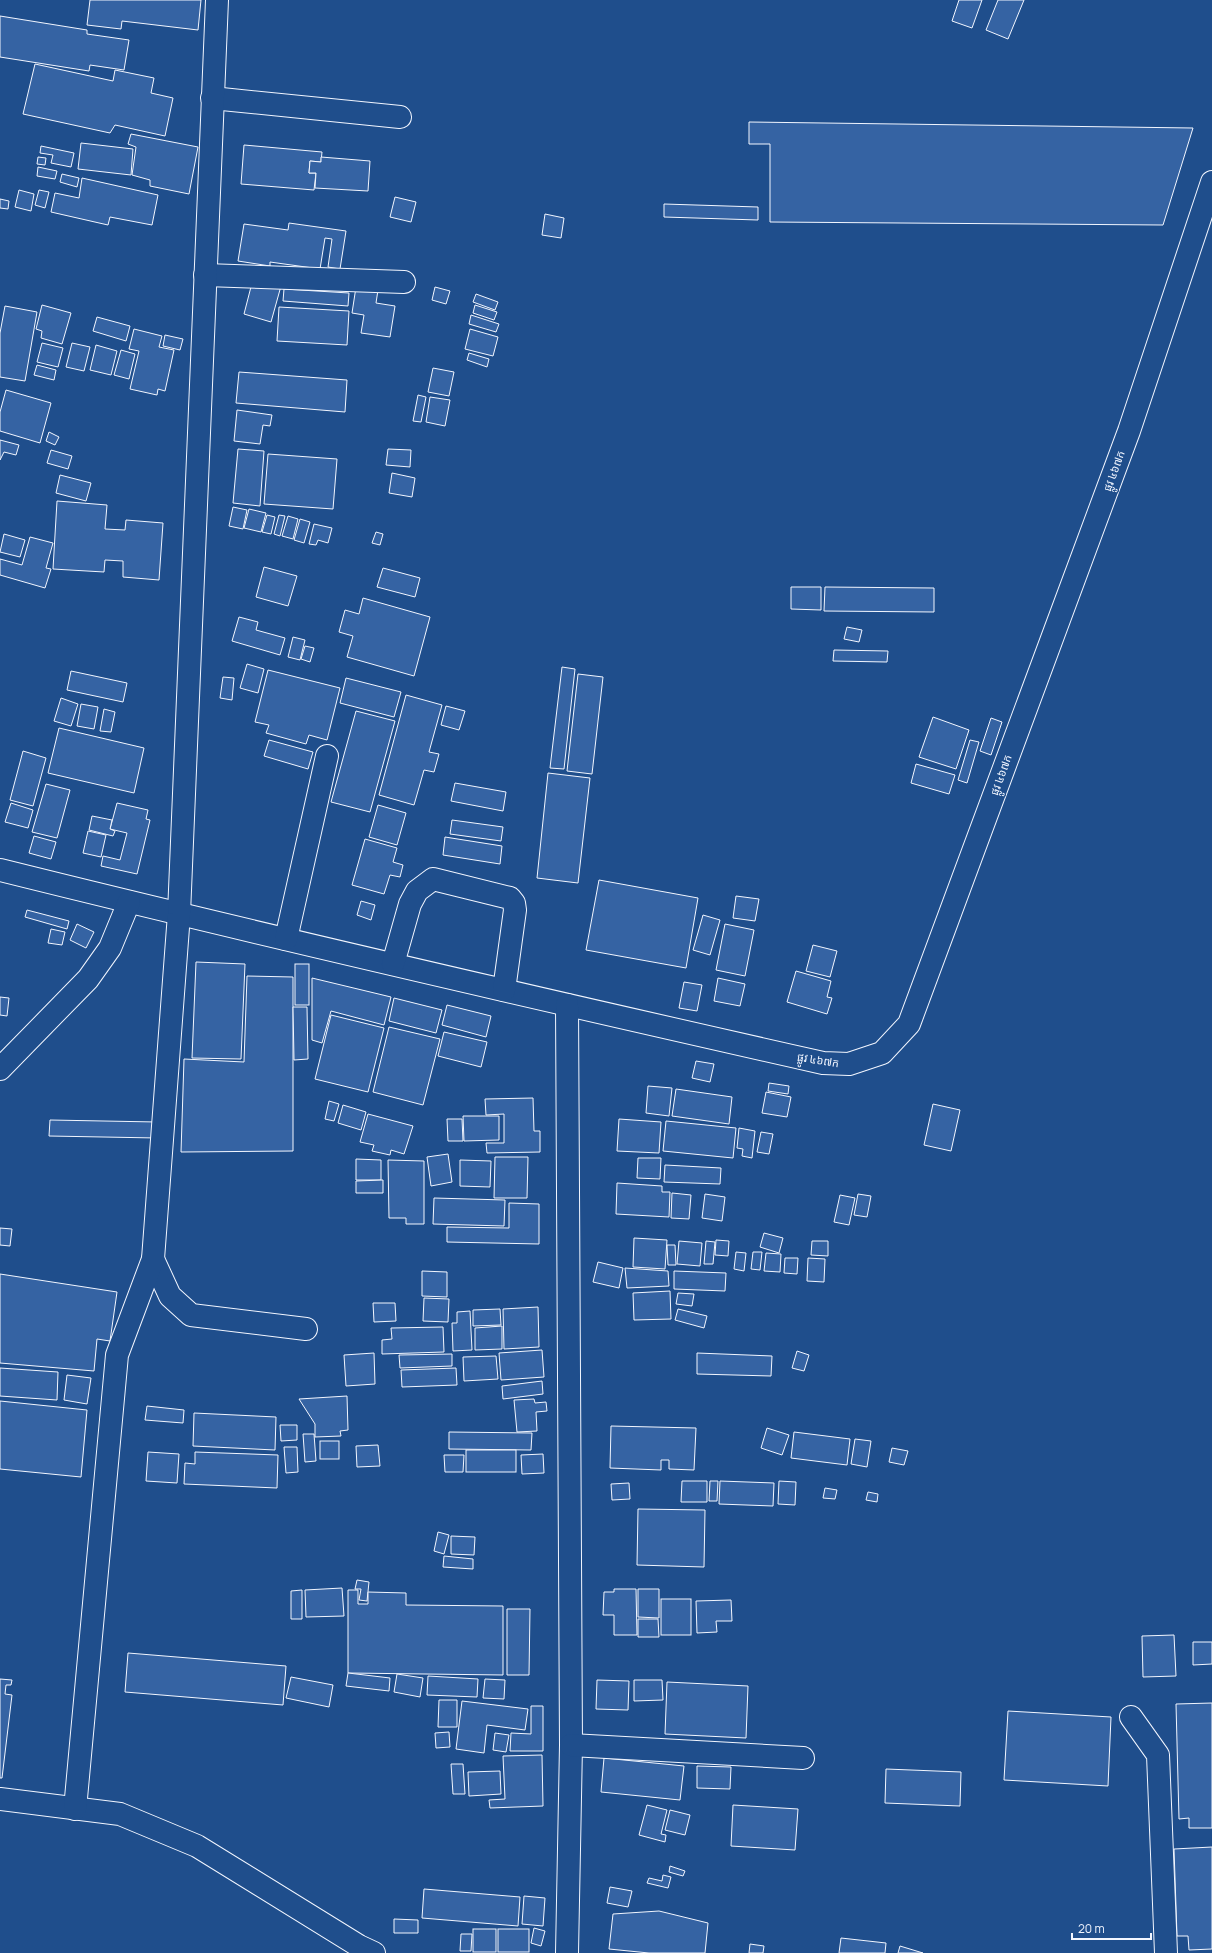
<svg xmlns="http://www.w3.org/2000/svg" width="1212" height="1953" font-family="Manrope,'Noto Sans Khmer',sans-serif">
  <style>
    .building { fill: #3563a3; stroke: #f2f6ff }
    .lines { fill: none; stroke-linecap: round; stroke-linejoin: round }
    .minor-casing { stroke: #f2f6ff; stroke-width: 24 }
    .minor { stroke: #1f4e8c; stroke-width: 22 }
    .labels { text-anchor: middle; stroke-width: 3; stroke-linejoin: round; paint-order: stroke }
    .street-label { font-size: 11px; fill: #f2f6ff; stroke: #1f4e8c }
  </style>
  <rect width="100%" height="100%" fill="#1f4e8c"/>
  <!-- building -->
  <g class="building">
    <polygon points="90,0 201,0 198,30 122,21 121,29 87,25"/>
    <polygon points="959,0 982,0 972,28 952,21"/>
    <polygon points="998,0 1024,0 1008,39 986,30"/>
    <polygon points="0,16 87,30 87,34 129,40 124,70 90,65 89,71 0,57"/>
    <polygon points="35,64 113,81 115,70 154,78 151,93 173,98 165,136 115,125 110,133 23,114"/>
    <polygon points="749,122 1193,128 1163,225 770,222 770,144 749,144"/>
    <polygon points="131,134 198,147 189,194 150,186 150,180 132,175 136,147 128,144"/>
    <polygon points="81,143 133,149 131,175 78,169"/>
    <polygon points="244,145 322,152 321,162 310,161 309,173 316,173 314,190 241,184"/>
    <polygon points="41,146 74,153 71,167 51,163 53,155 40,153"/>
    <polygon points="38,157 46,158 45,165 37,164"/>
    <polygon points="321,157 370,161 368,191 315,188 316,173 309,173 310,161 321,162"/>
    <polygon points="38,167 57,171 55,179 37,176"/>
    <polygon points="62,174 79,178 77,187 60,182"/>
    <polygon points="82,178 158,195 152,225 110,217 108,225 51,212 55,193 79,198"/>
    <polygon points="19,190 34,194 31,211 15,207"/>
    <polygon points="39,190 49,192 45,208 35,205"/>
    <polygon points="395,197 416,202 411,222 390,217"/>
    <polygon points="0,199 9,201 8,209 0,208"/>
    <polygon points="664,204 758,207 758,220 664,217"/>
    <polygon points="545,214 564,218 561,238 542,235"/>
    <polygon points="289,223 346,231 340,269 328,267 332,239 325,238 320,269 270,262 270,266 238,261 244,224 288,230"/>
    <polygon points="253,279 281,286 271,322 244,314"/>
    <polygon points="356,287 378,290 376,303 395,306 390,337 361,333 364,315 352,313"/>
    <polygon points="435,287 450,291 446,304 432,300"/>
    <polygon points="284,289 349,293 348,306 283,301"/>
    <polygon points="476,294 498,302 495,310 473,302"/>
    <polygon points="42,305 71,313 62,344 41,338 42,331 36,329"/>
    <polygon points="475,305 497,312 494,320 473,313"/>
    <polygon points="5,306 37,312 25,381 0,377 0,333"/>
    <polygon points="279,307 349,311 347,345 277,341"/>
    <polygon points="471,315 499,324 496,332 469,324"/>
    <polygon points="97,317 130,326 126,341 93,331"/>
    <polygon points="134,329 162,336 159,347 174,350 165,391 158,389 157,395 130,389 139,351 129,349"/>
    <polygon points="470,329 498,337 493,356 465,349"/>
    <polygon points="165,335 183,339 180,350 163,346"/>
    <polygon points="42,343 63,348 58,367 37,362"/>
    <polygon points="72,343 90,347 84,371 66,367"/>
    <polygon points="96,345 117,351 111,375 90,370"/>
    <polygon points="121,350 135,354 129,379 114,375"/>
    <polygon points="469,353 489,359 487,367 467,360"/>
    <polygon points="37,365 56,370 54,380 34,375"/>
    <polygon points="433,368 454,372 449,396 428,392"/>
    <polygon points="239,372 347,380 345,412 236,403"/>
    <polygon points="6,390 51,403 40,443 0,431 0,412"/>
    <polygon points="418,395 426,397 421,422 413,421"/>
    <polygon points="430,397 450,400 445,426 426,422"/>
    <polygon points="237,410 272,415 270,426 263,425 260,444 234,441"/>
    <polygon points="49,432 59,437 55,445 46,441"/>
    <polygon points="0,440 19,445 16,455 4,452 0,460"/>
    <polygon points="238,449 264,451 260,506 233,503"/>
    <polygon points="388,449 411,450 410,467 386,465"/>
    <polygon points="51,450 72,456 68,469 47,463"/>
    <polygon points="268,454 337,459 333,509 264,504"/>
    <polygon points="392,473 415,478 412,497 389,493"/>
    <polygon points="60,475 91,483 86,501 56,493"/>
    <polygon points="57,501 107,505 105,529 125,530 126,520 163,523 159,580 123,577 123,561 105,560 104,572 53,569"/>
    <polygon points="233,507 247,510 243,529 229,526"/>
    <polygon points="249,509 266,513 261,532 244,528"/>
    <polygon points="267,515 275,517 271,534 262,532"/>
    <polygon points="279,515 285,516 280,536 274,534"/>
    <polygon points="288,516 298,519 293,539 282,536"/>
    <polygon points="300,519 310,522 304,543 294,540"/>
    <polygon points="314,524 332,528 328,543 318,540 316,545 309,544"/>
    <polygon points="376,532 383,534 380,545 372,543"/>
    <polygon points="4,534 25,540 20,557 0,552"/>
    <polygon points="30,537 53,543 46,568 51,569 45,588 0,575 0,559 22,565"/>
    <polygon points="264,567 297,576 288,606 256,597"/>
    <polygon points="383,568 420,578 415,597 377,587"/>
    <polygon points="791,587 821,587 821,610 791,609"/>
    <polygon points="825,587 934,588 934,612 824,611"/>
    <polygon points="363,598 430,617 414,676 347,657 353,636 339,632 345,610 359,614"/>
    <polygon points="239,617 258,622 256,630 285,638 280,655 232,641"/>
    <polygon points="847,627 862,630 859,642 844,639"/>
    <polygon points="293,637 305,640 300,660 288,657"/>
    <polygon points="305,646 314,648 310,662 301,659"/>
    <polygon points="834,650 888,651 887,662 833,661"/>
    <polygon points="247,664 264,669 258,693 240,688"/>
    <polygon points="562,667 575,669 564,769 550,768"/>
    <polygon points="268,670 340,688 327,740 309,735 306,744 266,733 269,725 255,722"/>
    <polygon points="71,671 127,683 123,702 67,690"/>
    <polygon points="578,674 603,677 592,774 567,771"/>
    <polygon points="223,677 234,678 232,700 220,698"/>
    <polygon points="346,678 401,692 394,717 340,703"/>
    <polygon points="406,695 442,705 429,752 439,754 434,772 424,770 414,805 379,795"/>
    <polygon points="61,698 78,704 71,726 54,721"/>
    <polygon points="81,704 98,707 94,729 77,726"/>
    <polygon points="446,706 465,711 459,730 441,725"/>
    <polygon points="104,709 115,712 111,732 100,731"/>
    <polygon points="356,711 395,721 370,812 331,802"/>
    <polygon points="933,717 969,730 956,769 919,757"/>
    <polygon points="991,718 1002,722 991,755 980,751"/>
    <polygon points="59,728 144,748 134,793 48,773"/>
    <polygon points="269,740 313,752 308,769 264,756"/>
    <polygon points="970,740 979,742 967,783 958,780"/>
    <polygon points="23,751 46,758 33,806 10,800"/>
    <polygon points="916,764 955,775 949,794 911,783"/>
    <polygon points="548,773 590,778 578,883 537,878"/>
    <polygon points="455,783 506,792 503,811 451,801"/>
    <polygon points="46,784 70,790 57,838 32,832"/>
    <polygon points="11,803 33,810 28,828 5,822"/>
    <polygon points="117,803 148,810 146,819 150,820 137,874 101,866 103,856 120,860 127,833 110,829"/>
    <polygon points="378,805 406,813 397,845 369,837"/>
    <polygon points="92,816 112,820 110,829 115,831 113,836 89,830"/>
    <polygon points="452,820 503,827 501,841 450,834"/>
    <polygon points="88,831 106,835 101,857 83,853"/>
    <polygon points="34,836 56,842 51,859 29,853"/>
    <polygon points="445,837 502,846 500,864 443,855"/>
    <polygon points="365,839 397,848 393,862 403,865 400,877 390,875 384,894 352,885"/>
    <polygon points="599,880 698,898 686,968 586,950"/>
    <polygon points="736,896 759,899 755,921 733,918"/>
    <polygon points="361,901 375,905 371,920 357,915"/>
    <polygon points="27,910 69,921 67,929 25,917"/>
    <polygon points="703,915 720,920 710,955 693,950"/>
    <polygon points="77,924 94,932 86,948 70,940"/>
    <polygon points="725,924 754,930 745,976 716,970"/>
    <polygon points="51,929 65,932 62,945 48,943"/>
    <polygon points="813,945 837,951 830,977 806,971"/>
    <polygon points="196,962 245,964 241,1059 192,1058"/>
    <rect x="295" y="964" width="14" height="41"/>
    <polygon points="796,971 831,981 827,997 832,998 827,1014 787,1002"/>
    <polygon points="247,976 293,977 293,1151 181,1152 184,1059 244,1062"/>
    <polygon points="312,978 391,997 384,1025 331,1011 322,1043 312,1040"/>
    <polygon points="718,978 745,984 740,1006 714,1001"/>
    <polygon points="684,982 702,985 697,1011 679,1008"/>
    <polygon points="0,997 9,998 7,1016 0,1015"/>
    <polygon points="394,998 442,1010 436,1033 389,1021"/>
    <polygon points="447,1005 491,1016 486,1037 442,1025"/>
    <polygon points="293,1007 307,1007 308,1059 294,1060"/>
    <polygon points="331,1015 384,1028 368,1092 315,1079"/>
    <polygon points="389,1027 440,1039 423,1105 373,1092"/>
    <polygon points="444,1032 487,1042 481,1067 438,1056"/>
    <polygon points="696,1061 714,1064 710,1082 692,1078"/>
    <polygon points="769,1083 789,1086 788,1094 768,1091"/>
    <polygon points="648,1086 672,1088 669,1116 646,1113"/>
    <polygon points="676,1089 732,1097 729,1124 672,1116"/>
    <polygon points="766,1092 791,1097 787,1117 762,1113"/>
    <polygon points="533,1098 534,1131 540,1131 540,1152 487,1153 486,1143 504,1143 504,1114 486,1115 485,1099"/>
    <polygon points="329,1101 339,1104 334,1121 325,1119"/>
    <polygon points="933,1104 960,1110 951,1151 924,1145"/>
    <polygon points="343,1105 366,1112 361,1130 338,1123"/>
    <polygon points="368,1114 413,1126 404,1154 391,1150 390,1155 372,1151 374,1145 360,1142"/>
    <polygon points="463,1116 499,1116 499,1140 464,1141"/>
    <polygon points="447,1119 462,1119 463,1141 448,1141"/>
    <polygon points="619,1119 661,1122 659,1153 617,1151"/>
    <polygon points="50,1120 157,1122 157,1138 49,1136"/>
    <polygon points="666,1121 736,1128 733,1158 663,1151"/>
    <polygon points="739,1128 755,1131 752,1158 742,1156 743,1149 737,1148"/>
    <polygon points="761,1132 773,1134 769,1154 757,1152"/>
    <polygon points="448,1154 452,1182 431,1186 427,1157"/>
    <polygon points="495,1157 528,1157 527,1198 494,1198"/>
    <polygon points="638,1158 661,1158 660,1179 637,1178"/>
    <polygon points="356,1159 381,1160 381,1180 356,1180"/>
    <polygon points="388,1160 424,1161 424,1224 406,1224 406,1218 389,1218"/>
    <polygon points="460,1160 491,1161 490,1187 460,1186"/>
    <polygon points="665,1165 721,1168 720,1184 664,1182"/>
    <polygon points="383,1180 383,1193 356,1193 356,1181"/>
    <polygon points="617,1183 662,1186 662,1192 670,1192 669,1217 616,1214"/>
    <polygon points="672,1193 691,1195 689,1219 671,1218"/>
    <polygon points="705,1194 725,1197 722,1221 702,1218"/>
    <polygon points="858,1194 871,1196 867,1217 854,1215"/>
    <polygon points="840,1195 855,1198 849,1225 834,1222"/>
    <polygon points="434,1198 505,1200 504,1226 433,1224"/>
    <polygon points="509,1203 539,1204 539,1244 447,1242 447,1227 509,1228"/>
    <polygon points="0,1228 12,1229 10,1246 0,1245"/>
    <polygon points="764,1233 783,1238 779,1253 760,1247"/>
    <polygon points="634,1238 667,1240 665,1269 633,1267"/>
    <polygon points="716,1240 729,1241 728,1256 715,1255"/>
    <polygon points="679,1241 702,1243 700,1266 677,1264"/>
    <polygon points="706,1241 715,1242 713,1264 704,1264"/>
    <polygon points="812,1241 828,1241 828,1256 811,1255"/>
    <polygon points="667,1245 675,1245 676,1265 668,1265"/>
    <polygon points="736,1252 746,1253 744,1271 734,1269"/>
    <polygon points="753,1252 762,1252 760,1270 751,1269"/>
    <polygon points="766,1253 781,1254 780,1272 764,1271"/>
    <polygon points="785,1258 798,1258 797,1274 784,1273"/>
    <polygon points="808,1258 825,1259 824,1282 807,1281"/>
    <polygon points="598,1262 623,1268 619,1288 593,1282"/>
    <polygon points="625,1268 668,1271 669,1286 627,1288"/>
    <polygon points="422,1271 447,1272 447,1297 422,1296"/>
    <polygon points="674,1271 726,1273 725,1291 674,1289"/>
    <polygon points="0,1274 117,1292 110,1341 97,1339 94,1371 0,1363"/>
    <polygon points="670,1291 671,1319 634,1320 633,1293"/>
    <polygon points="678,1293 694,1294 692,1306 676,1304"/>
    <polygon points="424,1298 449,1299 448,1322 423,1321"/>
    <polygon points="373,1303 395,1303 396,1321 374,1322"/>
    <polygon points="538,1307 539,1347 504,1349 503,1309"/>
    <polygon points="500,1309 501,1325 473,1326 473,1310"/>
    <polygon points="678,1309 707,1316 704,1328 675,1320"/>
    <polygon points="470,1311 472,1350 453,1351 452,1323 457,1323 457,1312"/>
    <polygon points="502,1326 502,1349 475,1350 475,1328"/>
    <polygon points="443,1327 444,1352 382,1354 382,1340 392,1339 391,1328"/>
    <polygon points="542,1350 544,1377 501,1380 499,1353"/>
    <polygon points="797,1351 809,1355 804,1371 792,1368"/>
    <polygon points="374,1353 375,1384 346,1386 344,1355"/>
    <polygon points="697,1353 772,1356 771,1376 697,1374"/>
    <polygon points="452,1354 452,1366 400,1368 399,1355"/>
    <polygon points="496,1356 498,1379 464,1381 463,1357"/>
    <polygon points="0,1368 58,1372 57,1400 0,1396"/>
    <polygon points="456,1368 457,1385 402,1387 401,1370"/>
    <polygon points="67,1375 91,1378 87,1404 64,1400"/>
    <polygon points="542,1381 543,1394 503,1399 502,1386"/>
    <polygon points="347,1396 348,1430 340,1431 341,1436 315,1437 315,1424 299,1399"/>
    <polygon points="534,1399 535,1403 546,1402 547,1411 536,1412 537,1431 517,1432 514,1400"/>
    <polygon points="0,1401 87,1410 81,1477 0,1469"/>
    <polygon points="147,1406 184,1410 183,1423 145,1420"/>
    <polygon points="194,1413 276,1417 275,1450 193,1446"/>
    <polygon points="280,1425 297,1425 297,1440 281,1441"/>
    <polygon points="611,1426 696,1428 694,1470 669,1469 669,1460 661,1460 661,1470 610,1468"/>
    <polygon points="767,1428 789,1435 782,1455 761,1448"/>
    <polygon points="449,1432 532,1433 531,1450 449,1449"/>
    <polygon points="794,1432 850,1439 847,1465 791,1458"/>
    <polygon points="303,1434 314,1434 316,1461 305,1462"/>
    <polygon points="855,1439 871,1441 867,1467 851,1464"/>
    <rect x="320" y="1441" width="19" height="18"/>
    <polygon points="378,1445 380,1466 357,1467 356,1446"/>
    <polygon points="284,1447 297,1447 298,1472 286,1473"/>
    <polygon points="892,1448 908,1451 904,1465 889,1462"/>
    <rect x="466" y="1450" width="50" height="22"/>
    <polygon points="148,1452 179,1454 177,1483 146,1481"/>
    <polygon points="195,1452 278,1455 277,1488 184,1484 185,1463 195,1464"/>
    <polygon points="543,1454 544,1473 522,1474 521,1455"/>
    <polygon points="444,1455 464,1455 463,1472 445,1472"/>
    <polygon points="682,1481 707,1481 707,1502 681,1502"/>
    <polygon points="710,1481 718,1481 717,1501 709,1501"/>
    <polygon points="720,1481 774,1483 773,1506 719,1504"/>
    <polygon points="779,1481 796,1482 795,1505 778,1504"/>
    <polygon points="629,1483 630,1499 612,1500 611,1484"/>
    <polygon points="825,1488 837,1490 835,1499 823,1498"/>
    <polygon points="868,1492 878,1494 877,1502 866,1500"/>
    <polygon points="638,1509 705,1510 704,1567 637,1565"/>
    <polygon points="438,1532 449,1535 444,1554 434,1551"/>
    <polygon points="451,1536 475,1537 474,1555 451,1554"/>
    <polygon points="444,1556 473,1559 473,1569 443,1567"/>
    <polygon points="357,1580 369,1582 367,1601 359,1600 361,1589 355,1589"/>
    <polygon points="342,1588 344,1616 306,1617 305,1590"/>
    <polygon points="614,1589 636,1589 637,1635 614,1635 614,1615 603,1615 604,1592 614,1592"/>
    <polygon points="638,1589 659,1589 659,1618 638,1617"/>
    <polygon points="302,1590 302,1619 291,1619 291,1591"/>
    <polygon points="348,1590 358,1590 358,1604 368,1604 368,1592 406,1593 406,1605 503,1606 503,1675 348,1673"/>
    <rect x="661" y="1599" width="30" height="36"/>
    <polygon points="731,1600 732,1621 716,1621 717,1632 697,1633 696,1601"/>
    <polygon points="507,1609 530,1609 529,1675 507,1675"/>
    <polygon points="638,1619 658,1619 659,1637 638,1637"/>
    <polygon points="1174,1635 1176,1676 1143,1677 1142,1636"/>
    <polygon points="1193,1642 1212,1642 1212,1664 1193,1665"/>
    <polygon points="128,1653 286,1666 283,1705 125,1692"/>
    <polygon points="348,1673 390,1678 389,1691 346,1686"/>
    <polygon points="397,1674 423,1678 420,1697 394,1692"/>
    <polygon points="428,1676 478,1679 477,1697 427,1695"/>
    <polygon points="291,1677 333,1685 329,1707 286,1698"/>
    <polygon points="0,1679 12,1680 11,1685 6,1685 5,1694 12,1695 2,1778 0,1778"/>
    <polygon points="485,1679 505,1680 504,1699 483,1698"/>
    <polygon points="597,1680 629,1681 628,1710 596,1709"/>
    <polygon points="634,1680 662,1680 663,1700 634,1701"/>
    <polygon points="667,1682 748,1686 746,1738 665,1734"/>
    <polygon points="439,1700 457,1700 457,1727 438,1727"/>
    <polygon points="462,1701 528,1709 525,1730 487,1725 484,1753 456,1749"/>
    <polygon points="1212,1703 1212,1828 1189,1828 1189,1818 1179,1819 1176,1704"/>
    <polygon points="531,1706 543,1706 543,1751 510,1751 511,1733 531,1734"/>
    <polygon points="1008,1711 1111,1717 1108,1786 1004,1780"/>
    <polygon points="449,1732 450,1747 436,1748 435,1733"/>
    <polygon points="495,1733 509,1735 506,1752 493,1750"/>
    <polygon points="542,1755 543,1806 490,1808 489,1800 505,1799 503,1756"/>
    <polygon points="604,1758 684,1766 680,1800 601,1792"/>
    <polygon points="451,1764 463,1764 465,1794 453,1794"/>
    <polygon points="697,1766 731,1767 730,1789 697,1788"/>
    <polygon points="886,1769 961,1772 960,1806 885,1803"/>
    <polygon points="500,1771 501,1794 469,1796 468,1772"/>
    <polygon points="647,1805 667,1810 661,1834 666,1835 665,1842 639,1835"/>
    <polygon points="733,1805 798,1809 795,1850 731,1846"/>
    <polygon points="670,1810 690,1815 685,1835 665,1830"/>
    <polygon points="1212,1847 1212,1949 1189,1950 1188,1936 1177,1936 1174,1849"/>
    <polygon points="670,1866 685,1871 683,1876 669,1872"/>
    <polygon points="663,1875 671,1877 668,1888 647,1883 649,1878 662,1881"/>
    <polygon points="610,1887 632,1891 628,1907 607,1903"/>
    <polygon points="424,1889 520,1897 518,1926 422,1918"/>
    <polygon points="524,1896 545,1898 543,1926 522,1924"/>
    <polygon points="659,1911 708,1923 705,1953 649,1953 609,1949 613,1914"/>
    <polygon points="394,1919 418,1920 418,1933 394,1933"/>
    <polygon points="534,1928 545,1931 541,1946 531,1943"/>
    <rect x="473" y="1929" width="23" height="23"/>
    <rect x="498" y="1929" width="31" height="23"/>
    <polygon points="461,1934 472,1934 471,1951 460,1951"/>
    <polygon points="841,1938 886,1943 885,1953 839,1953"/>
    <polygon points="750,1944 764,1946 763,1953 749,1953"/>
    <polygon points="900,1946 923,1953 898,1953"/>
  </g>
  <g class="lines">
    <defs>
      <g id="minor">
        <polyline points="212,98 400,117"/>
        <polyline points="205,275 404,282"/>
        <path d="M 0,870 C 273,938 548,1001 823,1063 L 849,1064 L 882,1053 L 909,1024 L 1129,431 L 1212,182"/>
        <polyline points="286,939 327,756"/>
        <polyline points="393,964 410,904 417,891 433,879 510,898 514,903 515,910 504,990"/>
        <polyline points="567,1005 571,1745 567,1953"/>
        <polyline points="0,1069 88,979 110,948 129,902"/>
        <polyline points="153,1259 170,1296 191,1315 306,1329"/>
        <polyline points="1131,1717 1158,1755 1166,1953"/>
        <polyline points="571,1745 803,1758"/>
        <polyline points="0,1799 120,1814 197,1846 359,1946 374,1953"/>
        <polyline points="75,1809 117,1355 153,1259 179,914 217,0"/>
      </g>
    </defs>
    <!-- minor casing -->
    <use href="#minor" class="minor-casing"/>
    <!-- minor -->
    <use href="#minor" class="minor"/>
  </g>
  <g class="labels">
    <!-- street labels -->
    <g class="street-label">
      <text transform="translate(1114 471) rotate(-70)" y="4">ផ្លូវ ៤៦៧ក</text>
      <text transform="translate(1001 775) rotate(-70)" y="4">ផ្លូវ ៤៦៧ក</text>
      <text transform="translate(818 1060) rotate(9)" y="4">ផ្លូវ ៤៦៧ក</text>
    </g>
  </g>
  <!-- scale -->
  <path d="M1072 1933v6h79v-6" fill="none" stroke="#f2f6ff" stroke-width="2"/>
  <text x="1078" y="1933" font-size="12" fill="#f2f6ff" stroke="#1f4e8c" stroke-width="3" paint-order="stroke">20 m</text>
</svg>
